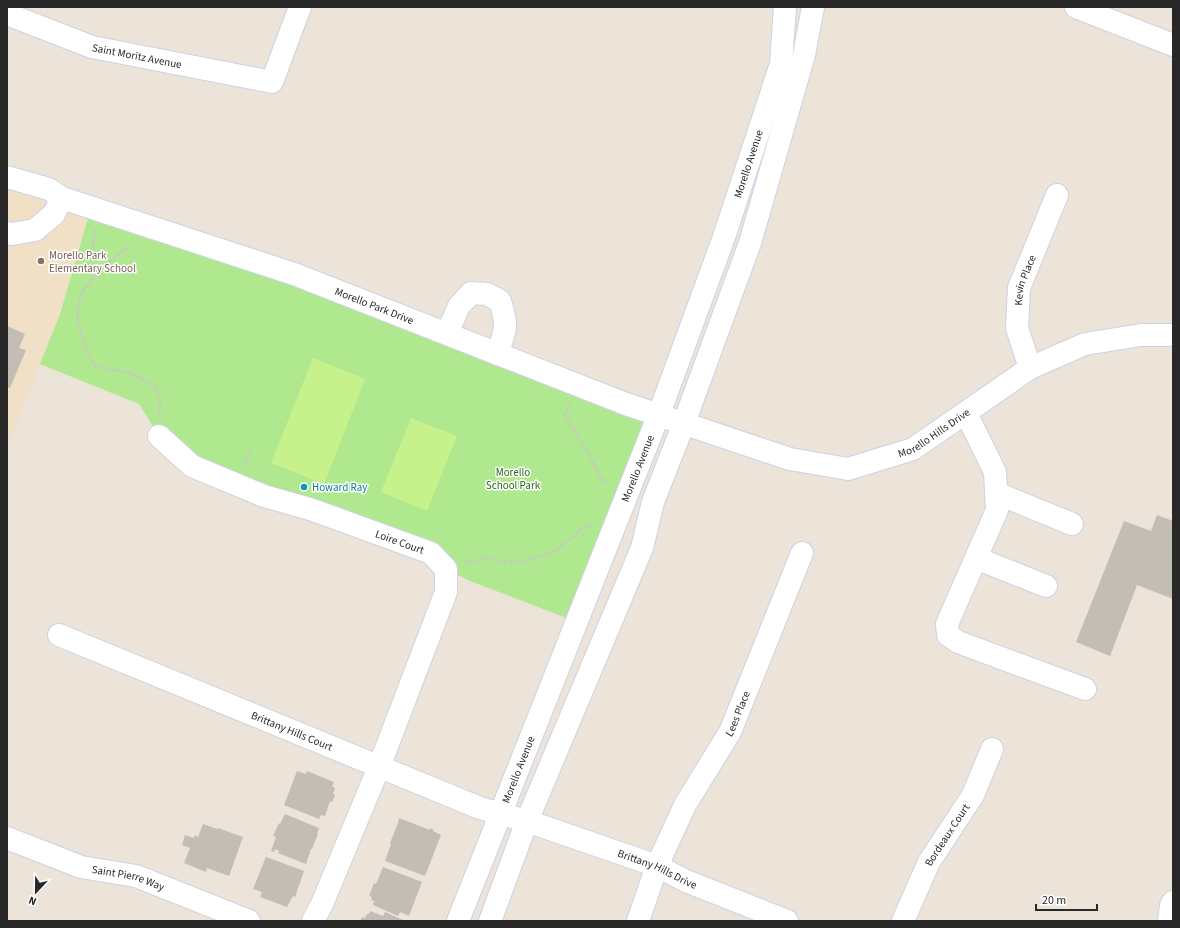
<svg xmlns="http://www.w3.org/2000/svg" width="1180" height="928" font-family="'Source Sans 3',sans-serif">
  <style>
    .education { fill: #f0e1c6 }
    .green { fill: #b0e890 }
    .pitch { fill: #c7f18a }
    .building { fill: #c3beb5 }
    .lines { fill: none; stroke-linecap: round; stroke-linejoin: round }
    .minor-casing { stroke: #ced2e3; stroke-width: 24 }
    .path { stroke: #c7c7c7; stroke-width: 2.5; stroke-dasharray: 3 2; stroke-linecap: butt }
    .minor { stroke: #fff; stroke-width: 22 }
    .education-dot { fill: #8d6e63; stroke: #fff; stroke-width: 1.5 }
    .culture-dot { fill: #0f9aa8; stroke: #fff; stroke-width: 1.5 }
    .labels { text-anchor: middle; stroke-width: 3; stroke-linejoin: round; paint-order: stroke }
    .street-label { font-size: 11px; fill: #282828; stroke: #fff }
    .education-label { font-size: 11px; fill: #785e54; stroke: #fff; text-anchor: start }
    .park-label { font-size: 11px; fill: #276b13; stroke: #fff }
    .culture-label { font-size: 11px; fill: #0d838f; stroke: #fff; text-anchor: start }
  </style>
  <rect width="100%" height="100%" fill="#ece3d9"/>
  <!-- education -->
  <polygon class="education" points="7,179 91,208 60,314 7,448"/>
  <!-- green -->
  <polygon class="green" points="91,208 659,414 577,622 470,581 446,569 264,496 159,436 139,404 40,364 60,314"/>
  <!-- pitch -->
  <g class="pitch">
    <polygon points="313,358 365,379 324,484 271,463"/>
    <polygon points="411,418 457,436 427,511 381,492"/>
  </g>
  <!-- building -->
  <g class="building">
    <polygon points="7,326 25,334 19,348 26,350 10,388 7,387"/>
    <polygon points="1157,515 1173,521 1173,599 1137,585 1110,656 1076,642 1124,521 1151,531"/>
    <polygon points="297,771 306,774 307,771 334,782 332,786 335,788 333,794 335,795 332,802 330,801 325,816 321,815 319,819 284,805"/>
    <polygon points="285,814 319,828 317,834 318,834 312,849 311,849 306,864 278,853 279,851 275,849 274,852 271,851 276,837 273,836 279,823 280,824"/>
    <polygon points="399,818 430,830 430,828 434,830 433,831 441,835 425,876 385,861 391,844 390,843 398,823"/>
    <polygon points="203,824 217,829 218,828 243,837 229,876 207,868 206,872 184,863 190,848 182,845 185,835 194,838 195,835 198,837"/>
    <polygon points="266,857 304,871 295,897 293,896 287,907 260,897 262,892 253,889"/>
    <polygon points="383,867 422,882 409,916 400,912 398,916 373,905 374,901 371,900 372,897 369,896 374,883 376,884"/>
    <polygon points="370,911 383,916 385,912 403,920 402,921 360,921 362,917 365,918 367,914 369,914"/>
  </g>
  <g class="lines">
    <defs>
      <g id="minor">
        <polyline points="1076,7 1173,45"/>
        <path id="s1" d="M 7,14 L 92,47 L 272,82 L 300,7"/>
        <path id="s2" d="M 7,177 L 49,189 L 62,198 L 294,274 L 626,404 L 790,459 L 848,469 L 913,449 L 1030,368 L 1085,344 L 1141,335 L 1173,335"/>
        <polyline points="7,233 12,234 35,230 54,214 62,198"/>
        <path d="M 447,334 L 459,306 L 471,293 L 487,294 L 500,301 C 508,326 506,330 497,354"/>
        <path id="s3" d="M 1030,368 L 1017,328 L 1019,288 L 1057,195"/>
        <polyline points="966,413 995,472 997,510 947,624 948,635 958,642 1085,689"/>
        <path id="s4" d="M 159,436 L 192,466 L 264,496 L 310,509 L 431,553 L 446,569 L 446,592 L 379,767 L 322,904 L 313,921"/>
        <polyline points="996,493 1072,524"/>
        <polyline points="976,558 1046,586"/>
        <path id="s5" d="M 59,635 L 480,808 L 527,821 L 657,866 L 686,881 L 787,921"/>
        <path id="s6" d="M 7,838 L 81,867 L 136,876 L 249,921"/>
        <path id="s7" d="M 458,921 L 659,414 L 724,237 L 781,64 L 785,7"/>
        <polyline points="490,921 527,821 642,548 653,502 684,423 750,243 804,55 813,7"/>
        <path id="s8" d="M 638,921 L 657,866 L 685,805 L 730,732 L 802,553"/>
        <path id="s9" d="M 903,921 L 929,862 L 973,795 L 992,749"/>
        <polyline points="1169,921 1171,905 1173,902"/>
      </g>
    </defs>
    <!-- minor casing -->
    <use href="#minor" class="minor-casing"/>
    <!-- path -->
    <g class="path">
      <polyline points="95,230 92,251 99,270"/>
      <polyline points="129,243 127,248 99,270 83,291 77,309 79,327 88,354 94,365 102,368 132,373 154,386 160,397 159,416"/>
      <polyline points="569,404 565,415 586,449 601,479 610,483"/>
      <polyline points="244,465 250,451"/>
      <polyline points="465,563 484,558 515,563 536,558 555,551 585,526 592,528"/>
    </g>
    <!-- minor -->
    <use href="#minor" class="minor"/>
  </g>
  <!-- markers -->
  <circle class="education-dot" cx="41" cy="261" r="4"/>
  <circle class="culture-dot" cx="304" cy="487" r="4"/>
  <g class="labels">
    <!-- street labels -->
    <g class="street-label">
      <text dy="4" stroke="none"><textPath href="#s1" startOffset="137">Saint Moritz Avenue</textPath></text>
      <text dy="4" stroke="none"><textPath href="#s7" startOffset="811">Morello Avenue</textPath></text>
      <text dy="4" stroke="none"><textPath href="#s3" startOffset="91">Kevin Place</textPath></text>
      <text dy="4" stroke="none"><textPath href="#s2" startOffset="390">Morello Park Drive</textPath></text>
      <text dy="4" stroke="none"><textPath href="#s2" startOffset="986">Morello Hills Drive</textPath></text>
      <text dy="4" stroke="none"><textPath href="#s7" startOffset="487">Morello Avenue</textPath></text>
      <text dy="4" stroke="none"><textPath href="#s4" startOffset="266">Loire Court</textPath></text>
      <text dy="4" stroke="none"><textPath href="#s8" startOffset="231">Lees Place</textPath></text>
      <text dy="4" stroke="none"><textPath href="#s5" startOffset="252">Brittany Hills Court</textPath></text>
      <text dy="4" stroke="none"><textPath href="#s7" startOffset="163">Morello Avenue</textPath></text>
      <text dy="4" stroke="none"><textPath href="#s9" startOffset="97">Bordeaux Court</textPath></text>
      <text dy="4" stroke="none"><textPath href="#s5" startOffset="643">Brittany Hills Drive</textPath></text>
      <text dy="4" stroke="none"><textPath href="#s6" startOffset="128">Saint Pierre Way</textPath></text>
    </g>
    <!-- education labels -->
    <g class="education-label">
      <text x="49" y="259">Morello Park<tspan x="49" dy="13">Elementary School</tspan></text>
    </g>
    <!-- park labels -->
    <g class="park-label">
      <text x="513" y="476">Morello<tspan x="513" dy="13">School Park</tspan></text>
    </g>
    <!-- culture labels -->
    <g class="culture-label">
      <text x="312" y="491">Howard Ray</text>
    </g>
  </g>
  <!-- border -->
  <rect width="1180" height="928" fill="none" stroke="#282828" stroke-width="16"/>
  <!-- north arrow -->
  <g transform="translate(36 892) rotate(202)" stroke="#ffffff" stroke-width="3" paint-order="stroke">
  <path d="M0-3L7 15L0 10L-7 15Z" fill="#282828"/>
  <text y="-6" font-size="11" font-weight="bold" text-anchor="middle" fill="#282828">N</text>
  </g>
  <!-- scale -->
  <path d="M1036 904v6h61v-6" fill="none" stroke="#282828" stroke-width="2"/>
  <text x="1042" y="904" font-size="12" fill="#282828" stroke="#ffffff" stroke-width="3" paint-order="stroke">20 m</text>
</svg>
